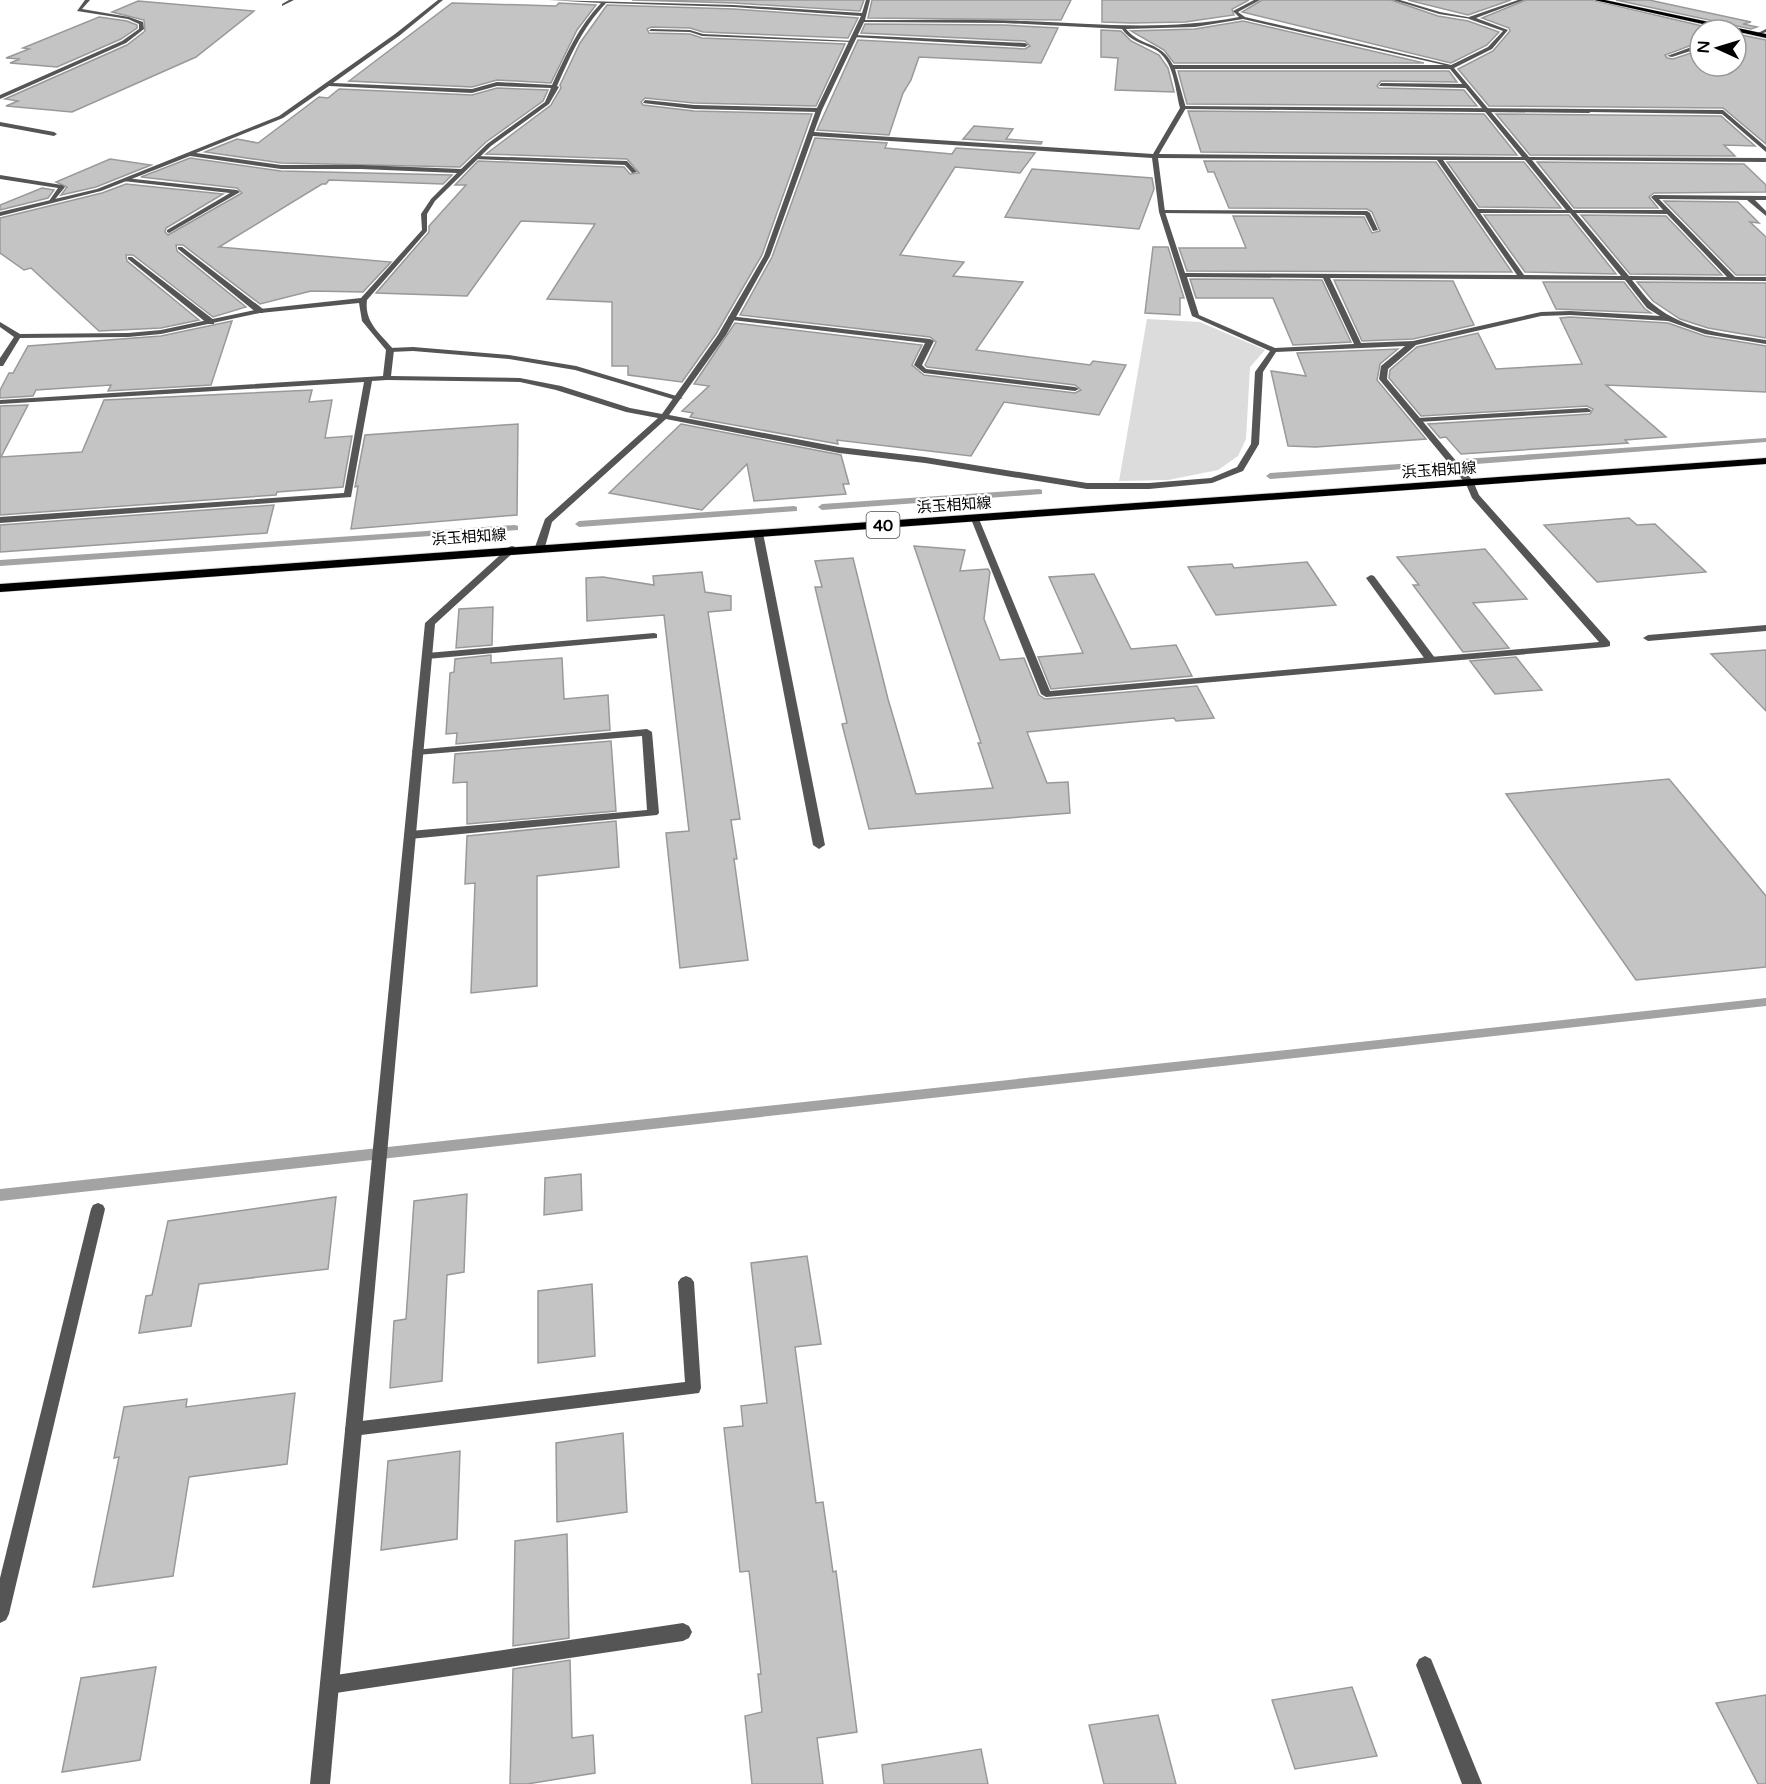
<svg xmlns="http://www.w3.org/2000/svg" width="1766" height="1784" font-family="'Varela Round','Noto Sans JP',sans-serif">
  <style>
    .green { fill: #dcdcdc }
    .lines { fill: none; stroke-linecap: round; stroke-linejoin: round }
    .stream { fill: #a3a3a3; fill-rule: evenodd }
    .building { fill: #c4c4c4; stroke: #999; stroke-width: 1.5 }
    .primary-casing { stroke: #dbdbdb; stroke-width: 1 }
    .lane { fill: #555; fill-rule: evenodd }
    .street { fill: #555; fill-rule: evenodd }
    .primary { fill: #000; fill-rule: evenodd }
    .labels { text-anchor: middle; stroke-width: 4.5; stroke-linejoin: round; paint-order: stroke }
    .far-street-label { font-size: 15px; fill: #000; stroke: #fff }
    .shield { fill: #fff; stroke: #4c4c4c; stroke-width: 1.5 }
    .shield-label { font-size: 16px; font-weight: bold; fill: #000 }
  </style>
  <rect width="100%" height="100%" fill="#fff"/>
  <!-- green -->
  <polygon class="green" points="1147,319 1200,322 1265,350 1250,367 1246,439 1238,456 1218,470 1168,480 1119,481"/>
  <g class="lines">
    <!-- stream -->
    <g class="stream">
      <polygon points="1766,438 1766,442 1463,465 1459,462 1463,459"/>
      <polygon points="1442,461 1446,464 1445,466 1270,479 1266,476 1270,473"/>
      <polygon points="1039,489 1042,490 1042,494 822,510 818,507 822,504"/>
      <polygon points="794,506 797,507 797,511 579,527 575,524 579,521"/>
      <polygon points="515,525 518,526 518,530 0,566 0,560"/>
      <polygon points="1766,998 1766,1006 0,1201 0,1189"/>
    </g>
  </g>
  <!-- building -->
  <g class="building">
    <polygon points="632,0 864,0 860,11 734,3"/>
    <polygon points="872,0 1071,0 1061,20 868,18"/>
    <polygon points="1102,0 1249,0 1232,9 1234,15 1185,22 1132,23 1102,22"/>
    <polygon points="1262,0 1391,0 1438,16 1468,21 1499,32 1487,45 1451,63 1242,12"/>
    <polygon points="1408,0 1511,0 1468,15"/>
    <polygon points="1526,0 1592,0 1719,30 1700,30 1700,42 1665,55 1667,58 1673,59 1700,50 1700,66 1736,66 1736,34 1766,40 1766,144 1723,108 1489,106 1458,69 1493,51 1510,31 1509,28 1482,18"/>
    <polygon points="1616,0 1649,0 1751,22 1743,24 1757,27 1751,29"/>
    <polygon points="138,1 254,11 196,57 72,112 6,106 18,101 5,99 127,45 145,31 144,20 112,12"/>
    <polygon points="452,3 556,6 559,3 596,5 577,30 551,83 497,80 472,87 349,81"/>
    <polygon points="607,5 734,9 858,18 848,38 703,32 690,28 651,27 647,29 649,33 690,34 702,38 845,44 816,106 694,103 645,98 641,102 643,105 694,111 812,114 762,255 716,334 682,382 628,375 628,366 612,366 612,302 547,299 595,224 521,221 467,296 376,293 429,232 429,226 466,185 455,185 478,161 624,167 630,174 639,173 627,159 486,154 551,105 561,88 560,85 580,43"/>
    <polygon points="99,17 127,21 137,25 137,28 121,39 57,67 10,63 20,59 6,58 29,49 23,48"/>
    <polygon points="1243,21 1424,63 1174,63 1164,50 1131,31 1195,29"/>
    <polygon points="865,24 1004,25 1058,28 1041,63 919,57 911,80 903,93 889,135 817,130 858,40 1025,49 1030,46 1025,41 861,33"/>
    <polygon points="1101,30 1121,31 1131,41 1159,55 1168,68 1174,92 1115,90 1118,58 1101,57"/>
    <polygon points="1178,71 1449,71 1457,82 1381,81 1377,86 1379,88 1464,90 1477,106 1187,104"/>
    <polygon points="497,88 548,90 543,101 486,142 460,167 281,163 205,152 237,139 258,143 319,97 328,98 339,89 472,95"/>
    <polygon points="1188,111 1484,114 1517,155 1201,152"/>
    <polygon points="1496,114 1721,116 1755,146 1724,145 1735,156 1530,155"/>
    <polygon points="974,126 1013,129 1006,139 1042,142 1041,144 963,139"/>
    <polygon points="815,138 887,143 885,148 952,154 956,148 1035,153 1020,173 955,167 900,255 964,262 953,276 1023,282 976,350 1090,365 1093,361 1126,365 1099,415 1004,402 971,456 837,440 838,444 690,417 693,413 682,411 709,386 694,384 735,323 922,345 912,365 924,375 1075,393 1081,390 1075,385 927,367 925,365 936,342 930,337 740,315 772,257"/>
    <polygon points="190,158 281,171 452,175 443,184 329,180 326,184 322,184 219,247 391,262 363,292 311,291 260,304 183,245 176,245 177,251 246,307 213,317 133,255 126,255 127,261 199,320 161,328 99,331 31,268 24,270 0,253 0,218 102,193 126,184 223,194 166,228 165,232 168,235 242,193 237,188 141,177"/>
    <polygon points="110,159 151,165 96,187 61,195 67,187 56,182"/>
    <polygon points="1204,161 1436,162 1512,272 1187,271 1179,248 1246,248 1233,216 1364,217 1372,233 1380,231 1372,212 1367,209 1229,208 1214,172 1208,172"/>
    <polygon points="1447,162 1524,162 1561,208 1479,207"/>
    <polygon points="1537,162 1744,164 1766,185 1766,192 1654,193 1649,197 1658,208 1574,208"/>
    <polygon points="1032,169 1152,178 1154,189 1139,229 1005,217"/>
    <polygon points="42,188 54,190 48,198 0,210 0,205"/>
    <polygon points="1664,201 1738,202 1759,223 1750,222 1766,237 1766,275 1736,275"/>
    <polygon points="1484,215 1569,215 1616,274 1525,272"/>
    <polygon points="1581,215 1666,216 1722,275 1630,274"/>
    <polygon points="1153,247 1168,247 1184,298 1180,298 1180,315 1145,313"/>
    <polygon points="1190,279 1322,280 1351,342 1293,345 1273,298 1196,298"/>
    <polygon points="1334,280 1453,281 1474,325 1413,339 1362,341"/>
    <polygon points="1543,282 1624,282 1645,309 1651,313 1556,309"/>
    <polygon points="1637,282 1766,283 1766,338 1708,328 1680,319 1653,301"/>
    <polygon points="1570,317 1668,323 1705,336 1766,346 1766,392 1606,385 1666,437 1625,440 1628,443 1461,454 1446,437 1440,438 1428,424 1590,414 1593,409 1587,406 1421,416 1389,378 1390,370 1417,347 1478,333 1496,369 1582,364 1560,318"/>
    <polygon points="232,321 211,385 108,391 111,385 36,390 33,396 0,398 0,390 9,373 13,373 28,346 161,336"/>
    <polygon points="1398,349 1380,364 1377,380 1426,439 1316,447 1288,446 1271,371 1306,376 1297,353"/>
    <polygon points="312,390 309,402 332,400 325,438 352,436 343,487 277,492 276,495 0,515 0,406 28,405 1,457 82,452 104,400"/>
    <polygon points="518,424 517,515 351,529 358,486 355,487 365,435"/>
    <polygon points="681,424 841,455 849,484 843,484 846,494 754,501 747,464 702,510 609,493"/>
    <polygon points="274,505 267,533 0,552 0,525"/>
    <polygon points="1629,518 1637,525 1655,524 1706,572 1597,582 1544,525"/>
    <polygon points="914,546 965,550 960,571 988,569 990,572 984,619 1000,660 1024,658 1039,695 1045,699 1197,686 1214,718 1176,721 1174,718 1027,732 1047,783 1068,782 1070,813 869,829 842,724 847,723 815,587 822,587 815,561 853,558 888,699 916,794 993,788 978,743 981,743"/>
    <polygon points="1485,549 1527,599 1473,603 1509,648 1463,652 1413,585 1419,585 1397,557"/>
    <polygon points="1307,562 1336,605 1216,615 1188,567 1232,564 1234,568"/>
    <polygon points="702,572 705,592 731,596 731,610 708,612 740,819 731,820 737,859 734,859 748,960 680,968 666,833 689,831 664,615 587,621 586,578 603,577 654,585 653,576"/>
    <polygon points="1094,574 1131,649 1176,645 1192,676 1051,689 1038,657 1083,653 1049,577"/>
    <polygon points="493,607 492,645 456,648 459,609"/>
    <polygon points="1766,650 1766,711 1711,654"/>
    <polygon points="491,655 491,663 562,658 564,699 608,695 610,730 456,744 457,733 446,734 450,673 454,672 455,659"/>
    <polygon points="1516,657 1542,690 1495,694 1470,661"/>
    <polygon points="611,741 616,811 467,824 467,782 453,783 455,754"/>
    <polygon points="1669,779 1766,896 1766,967 1636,980 1506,794"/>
    <polygon points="616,821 619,867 537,876 537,986 471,993 475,883 465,884 467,836"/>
    <polygon points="581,1174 582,1210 544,1215 545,1178"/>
    <polygon points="467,1194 464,1272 447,1275 442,1381 390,1388 394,1321 406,1319 414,1201"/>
    <polygon points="336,1197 328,1269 199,1284 191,1326 139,1333 146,1296 152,1295 168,1221"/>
    <polygon points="807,1256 821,1344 795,1347 816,1503 823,1502 833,1572 836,1571 857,1732 817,1738 823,1784 752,1784 745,1716 762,1712 758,1674 761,1674 749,1571 740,1572 724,1428 743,1426 741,1406 767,1403 751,1263"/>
    <polygon points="592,1284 595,1356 538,1363 538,1291"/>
    <polygon points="295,1393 287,1464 189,1477 173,1576 93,1587 119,1457 114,1458 124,1407 187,1399 186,1407"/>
    <polygon points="623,1433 627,1512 557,1522 556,1443"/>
    <polygon points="460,1451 457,1539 381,1550 388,1461"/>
    <polygon points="567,1534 569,1638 513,1646 515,1541"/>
    <polygon points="570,1660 572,1738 593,1735 595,1773 527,1784 510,1784 513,1669"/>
    <polygon points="156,1667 140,1760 62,1772 81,1678"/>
    <polygon points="1352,1687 1377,1756 1295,1769 1272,1700"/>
    <polygon points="1766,1695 1766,1784 1758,1784 1716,1703"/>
    <polygon points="1158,1715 1176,1784 1104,1784 1089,1725"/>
    <polygon points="981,1749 988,1784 884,1784 882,1765"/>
  </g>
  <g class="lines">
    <defs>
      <g id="primary">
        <polygon points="1594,0 1605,0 1766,34 1766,38"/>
        <polygon points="1766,458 1766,464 0,592 0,584"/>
      </g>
    </defs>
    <!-- primary casing -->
    <use href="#primary" class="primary-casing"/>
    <!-- lane -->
    <g class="lane">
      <polygon points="289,0 294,0 282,6 282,4"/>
      <polygon points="1393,0 1400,0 1440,12 1473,18 1471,19 1439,14"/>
      <polygon points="651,29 690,30 703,34 854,41 852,42 702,36 690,32 649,31"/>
      <polygon points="855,35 1025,43 1028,45 1025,47 853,37"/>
      <polygon points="1700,44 1700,48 1672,57 1667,56"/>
      <polygon points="1381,83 1466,84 1469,86 1466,88 1379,86"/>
      <polygon points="645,100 694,105 819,108 822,110 819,112 694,109 643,103"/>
      <polygon points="1183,106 1589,109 1592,111 1589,113 1181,109"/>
      <polygon points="0,122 54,132 57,134 54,136 0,126"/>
      <polygon points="476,156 627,161 637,172 632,173 625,165 474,159"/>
      <polygon points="0,175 62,185 65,187 52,203 49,201 58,188 0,179"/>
      <polygon points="125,178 237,190 240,192 169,233 167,232 167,230 230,193 123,181"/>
      <polygon points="1162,210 1367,211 1370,213 1378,230 1373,231 1365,215 1160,213 1160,211"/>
      <polygon points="178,247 182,247 263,309 263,313 257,313 178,249"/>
      <polygon points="128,257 132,257 214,320 214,324 208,324 128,259"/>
      <polygon points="729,316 930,339 934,341 922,365 926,369 1075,387 1079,389 1075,391 924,373 914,365 925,343 732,320 728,318"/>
      <polygon points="413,347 509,355 576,366 683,398 676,400 575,370 509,359 413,351 390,352 386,350 390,348"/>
      <polygon points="1587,408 1591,410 1590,412 1418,422 1414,420 1418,418"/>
      <polygon points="1371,575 1374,576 1435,658 1435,662 1427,662 1366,578"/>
      <polygon points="654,633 657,634 657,638 427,659 422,656 427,653"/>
      <polygon points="647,729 652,732 659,813 657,815 410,839 404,835 410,831 647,810 642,736 417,755 412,752 413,750"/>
      <polygon points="98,1203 103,1205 105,1209 9,1614 6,1620 0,1623 0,1578 91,1209 93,1205"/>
      <polygon points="686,1276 691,1278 694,1282 701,1388 699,1393 353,1436 347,1434 345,1429 347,1424 353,1422 685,1382 678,1282 681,1278"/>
      <polygon points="683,1623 689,1626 692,1632 689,1638 683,1641 329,1694 322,1692 320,1685 322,1678 329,1676"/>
    </g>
    <!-- street -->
    <g class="street">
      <polygon points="85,0 90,0 82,9 129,17 143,22 144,29 126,43 0,99 0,95 122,41 139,29 139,24 128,19 77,11"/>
      <path d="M 438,0 L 443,0 L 399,36 L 333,83 L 472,89 L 497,82 L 552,85 C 566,55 578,27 601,3 L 548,0 L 734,5 L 862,13 L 866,0 L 870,0 L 865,20 C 918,20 972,19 1025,21 C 1097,24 1167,31 1239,17 L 1233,11 L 1254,0 L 1260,0 L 1238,12 L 1245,17 L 1451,65 L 1488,47 L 1503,31 L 1469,19 L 1469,17 L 1518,0 L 1524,0 L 1476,18 L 1508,30 L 1492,49 L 1454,68 L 1529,157 L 1766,158 L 1766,162 L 1532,160 L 1573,210 L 1663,210 L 1651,197 L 1654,195 L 1766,196 L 1766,200 L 1755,200 L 1766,211 L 1766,216 L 1747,200 L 1659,199 L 1735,277 L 1766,277 L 1766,281 L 1632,280 C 1639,288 1646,299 1654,305 C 1685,331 1728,334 1766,340 L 1766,344 L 1705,334 L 1668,321 L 1570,315 L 1541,316 L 1416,345 L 1388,369 L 1387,379 L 1473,481 L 1479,495 L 1610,642 L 1610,646 L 1606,647 L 1046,697 L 1041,694 L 971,519 L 972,517 L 975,516 L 979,519 L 1050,691 L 1599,642 L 1472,498 L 1466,484 L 1379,379 L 1381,366 L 1405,346 L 1276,352 L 1263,372 L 1259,444 L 1243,471 L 1212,483 L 1149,489 L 1087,489 L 925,463 L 839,453 L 666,419 L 552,522 L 545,547 L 540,550 L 535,547 L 545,519 L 658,418 L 626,412 L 556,390 L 520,382 L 387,380 L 372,381 L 351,497 L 0,523 L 0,517 L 344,493 L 364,382 L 0,404 L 0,400 L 383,376 L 386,350 L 362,321 L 359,303 L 260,313 L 161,334 L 128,337 L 20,338 L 3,366 L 0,366 L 0,358 L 14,337 L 0,327 L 0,322 L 20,334 L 128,333 L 161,330 L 260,309 L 361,298 L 422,230 L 421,214 L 431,199 L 457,173 L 361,169 L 281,169 L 190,156 L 101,191 L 0,216 L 0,212 L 97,189 L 279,116 L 395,34 ZM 606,3 L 734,7 L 861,16 L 816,110 L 764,256 L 718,335 L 662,414 L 630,408 L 561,386 L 520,378 L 391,376 L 394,350 C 381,334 364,323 367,300 L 427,231 L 427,214 L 435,201 L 491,146 L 549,104 L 559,87 L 557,86 C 572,53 581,30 606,3 ZM 1243,19 L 1444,65 L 1445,65 L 1173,65 C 1160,40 1142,48 1126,29 L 1195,27 ZM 864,22 L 1004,23 L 1122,29 C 1130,41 1142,43 1154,49 C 1174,59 1175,88 1180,108 L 1153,154 L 814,132 L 822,110 ZM 1175,69 L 1450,69 L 1522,157 L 1159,154 L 1186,108 ZM 329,86 L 472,93 L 497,86 L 551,88 L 545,102 L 487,144 L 461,169 L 361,165 L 281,165 L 196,153 L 283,118 ZM 813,136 L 1152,158 L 1159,212 L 1192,316 L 1270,351 L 1255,372 L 1251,444 L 1237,467 L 1211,478 L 1149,483 L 1087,483 L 925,457 L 839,447 L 669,415 L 726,335 L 770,256 ZM 1158,158 L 1437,160 L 1517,275 L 1185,273 L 1165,212 ZM 1443,160 L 1525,160 L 1566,210 L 1478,209 ZM 1480,213 L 1570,213 L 1621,276 L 1524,275 ZM 1576,213 L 1667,214 L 1727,277 L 1629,276 ZM 1187,277 L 1323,278 L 1354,344 L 1275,348 L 1199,315 ZM 1330,278 L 1625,280 L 1647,308 L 1660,316 L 1570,311 L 1541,312 L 1413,341 L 1361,343 Z"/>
      <polygon points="1766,29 1766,32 1758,35 1756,34"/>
      <polygon points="1589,109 1723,110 1766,147 1766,152 1722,114 1587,112"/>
      <polygon points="758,530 763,533 825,845 819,849 813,845 753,533"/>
      <polygon points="512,546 515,547 515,551 435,624 330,1784 310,1784 425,623 509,547"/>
      <polygon points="1766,625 1766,631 1648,641 1643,638 1648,635"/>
      <polygon points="1425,1656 1431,1659 1482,1784 1462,1784 1416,1665 1419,1659"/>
    </g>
    <!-- primary -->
    <use href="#primary" class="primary"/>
  </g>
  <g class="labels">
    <!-- far-street labels -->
    <g class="far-street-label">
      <text transform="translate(1439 470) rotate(-4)" y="5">浜玉相知線</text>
      <text transform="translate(954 505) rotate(-4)" y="5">浜玉相知線</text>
      <text transform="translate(469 537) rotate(-4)" y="5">浜玉相知線</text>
    </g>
    <!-- shield labels -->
    <rect class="shield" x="866.5" y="512" width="33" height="26" rx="4.5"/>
    <g class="shield-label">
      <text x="883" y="531">40</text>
    </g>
  </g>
  <!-- north arrow -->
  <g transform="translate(1718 48) rotate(274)"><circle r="28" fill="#ffffff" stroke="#999999" stroke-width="1.5"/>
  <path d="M0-4.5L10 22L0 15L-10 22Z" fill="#000000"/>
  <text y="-9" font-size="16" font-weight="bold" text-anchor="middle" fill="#000000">N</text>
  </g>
</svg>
